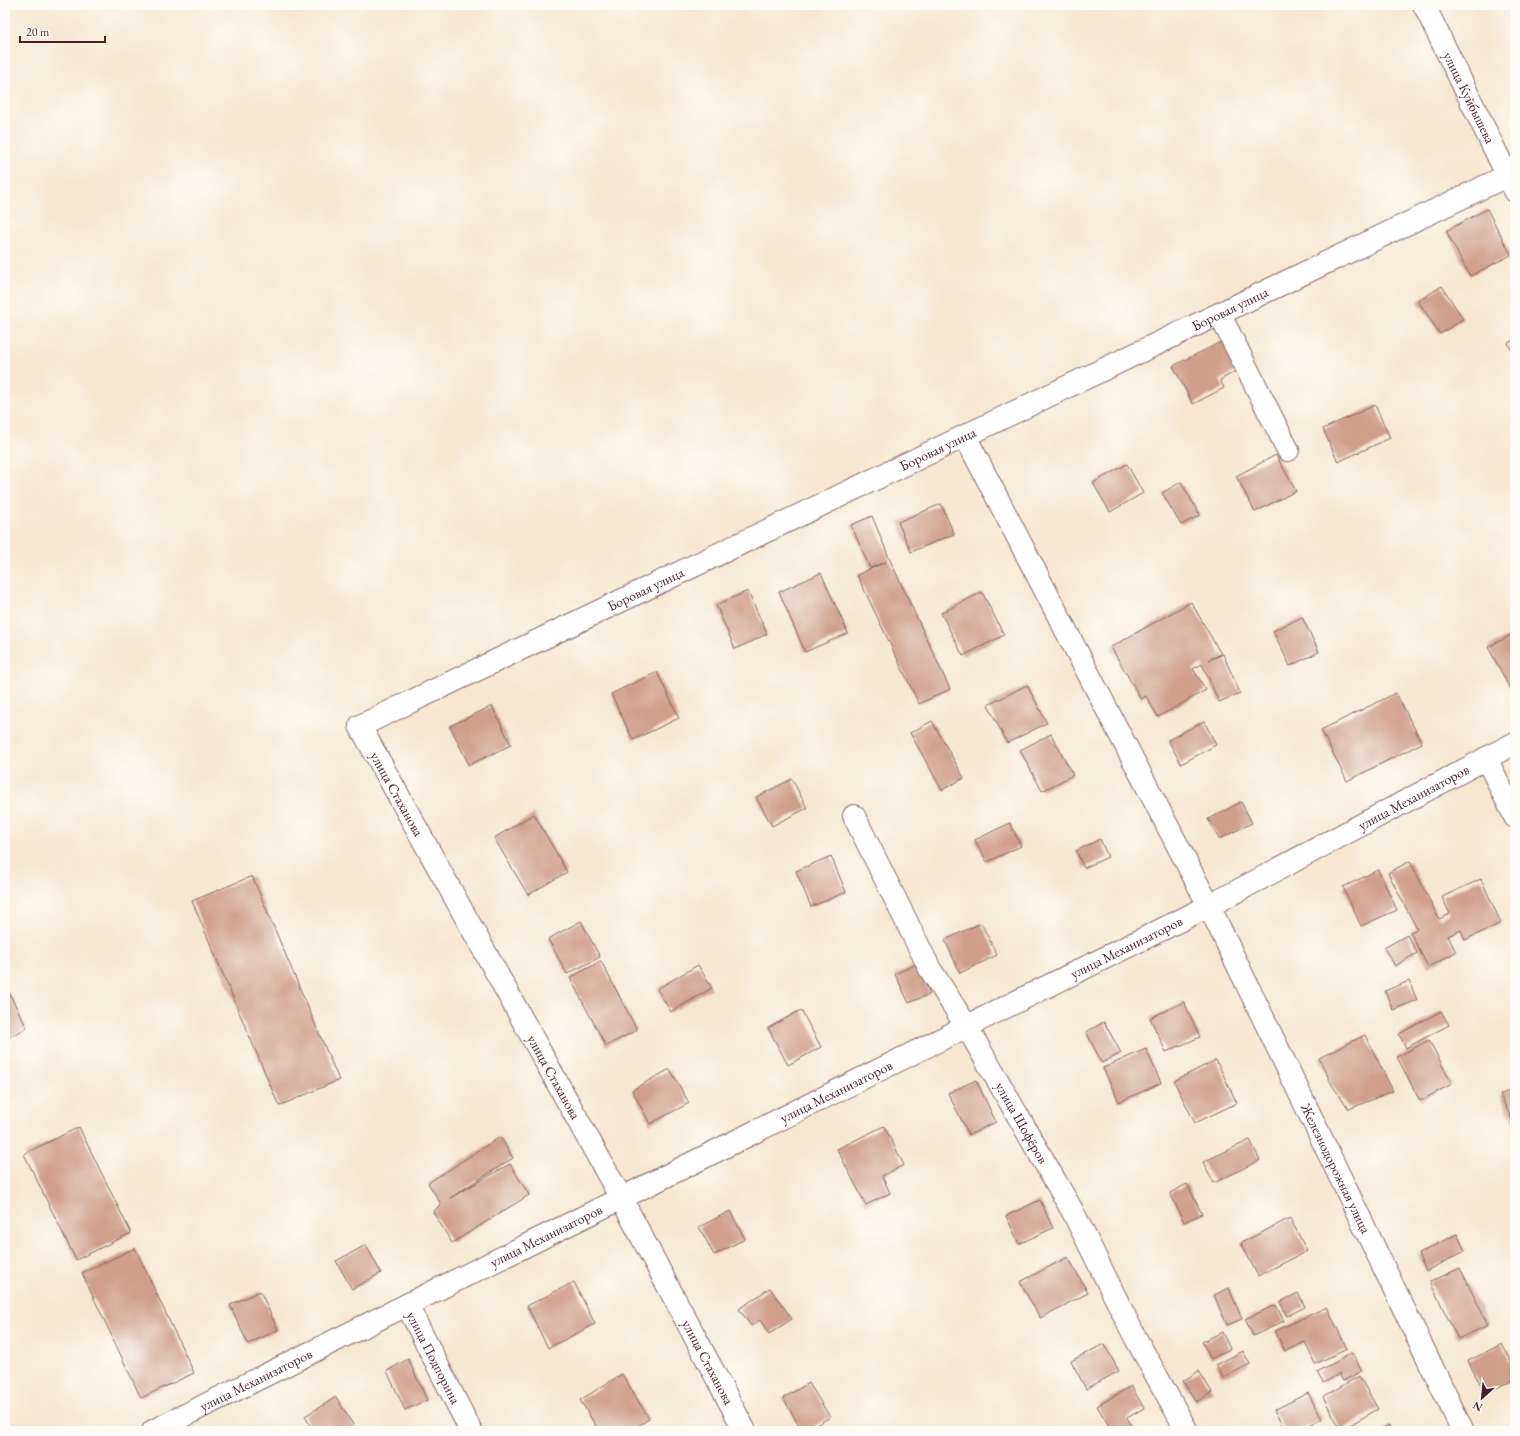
<svg xmlns="http://www.w3.org/2000/svg" width="1520" height="1436" font-family="'EB Garamond',serif">
  <style>
    .building { fill: #cf9f89 }
    .lines { fill: none; stroke-linecap: round; stroke-linejoin: round }
    .minor-casing { stroke: #866565; stroke-width: 24 }
    .minor { stroke: #fff; stroke-width: 22 }
    .labels { text-anchor: middle; stroke-width: 3.5; stroke-linejoin: round; paint-order: stroke }
    .street-label { font-size: 14px; fill: #4a1f2b; stroke: #fdfcf7 }
  </style>
  <rect width="100%" height="100%" fill="#fdfcf7"/>
  <filter id="ink" filterUnits="userSpaceOnUse"><feTurbulence type="fractalNoise" baseFrequency=".025" numOctaves="2"/><feDisplacementMap in="SourceGraphic" scale="8" xChannelSelector="R" yChannelSelector="G"/><feConvolveMatrix kernelMatrix="1 2 1 2 8 2 1 2 1" color-interpolation-filters="sRGB"/></filter>
  <filter id="wash" filterUnits="userSpaceOnUse"><feTurbulence type="fractalNoise" baseFrequency=".012" numOctaves="4" result="noise"/><feDisplacementMap in="SourceGraphic" scale="16" xChannelSelector="R" yChannelSelector="G"/><feGaussianBlur stdDeviation="0.9" result="paint"/><feColorMatrix in="noise" values="0 0 0 0 0 0 0 0 0 0 0 0 0 0 0 0 0 1.4 0 .05"/><feComposite in="paint" operator="in"/></filter>
  <g filter="url(#wash)">
    <rect width="100%" height="100%" fill="#f6e7d1"/>
    <g id="blocks">
      <!-- building -->
      <g class="building">
        <polygon points="1487,209 1511,255 1470,276 1446,231"/>
        <polygon points="1442,286 1463,319 1440,334 1418,301"/>
        <polygon points="1515,339 1515,357 1508,343"/>
        <polygon points="1223,341 1238,370 1220,380 1224,388 1193,404 1173,366"/>
        <polygon points="1375,405 1390,438 1338,462 1323,429"/>
        <polygon points="1276,455 1296,491 1255,512 1236,476"/>
        <polygon points="1127,464 1143,493 1110,512 1093,483"/>
        <polygon points="1181,482 1200,515 1181,525 1162,493"/>
        <polygon points="941,504 954,534 911,552 898,522"/>
        <polygon points="872,516 890,560 950,689 919,704 857,575 886,562 870,568 851,525"/>
        <polygon points="821,573 848,633 805,652 779,592"/>
        <polygon points="748,591 767,634 735,649 716,605"/>
        <polygon points="982,592 1004,635 963,656 941,613"/>
        <polygon points="1191,602 1221,654 1209,660 1223,654 1240,693 1219,702 1202,664 1193,669 1206,690 1158,717 1146,696 1141,699 1111,647"/>
        <polygon points="1302,617 1319,652 1290,666 1273,631"/>
        <polygon points="1515,633 1515,685 1510,688 1488,647"/>
        <polygon points="657,672 679,718 633,740 611,694"/>
        <polygon points="1027,685 1047,723 1007,743 988,705"/>
        <polygon points="1396,693 1422,743 1347,781 1321,730"/>
        <polygon points="492,706 511,745 469,765 450,726"/>
        <polygon points="932,721 964,778 942,790 910,733"/>
        <polygon points="1204,721 1216,745 1181,764 1168,740"/>
        <polygon points="1051,734 1073,775 1042,791 1020,750"/>
        <polygon points="792,779 807,808 772,826 756,797"/>
        <polygon points="1241,802 1252,823 1219,839 1208,819"/>
        <polygon points="534,814 567,872 528,895 494,838"/>
        <polygon points="1010,823 1021,846 987,862 975,840"/>
        <polygon points="1100,839 1108,857 1084,868 1076,851"/>
        <polygon points="831,856 846,892 811,907 796,871"/>
        <polygon points="1410,861 1439,919 1450,914 1442,897 1481,879 1501,923 1465,940 1461,930 1448,936 1456,952 1428,967 1410,932 1417,929 1388,873"/>
        <polygon points="1378,870 1397,910 1361,926 1343,887"/>
        <polygon points="252,876 339,1080 279,1106 192,901"/>
        <polygon points="581,921 600,957 567,974 548,939"/>
        <polygon points="981,923 997,955 960,973 945,940"/>
        <polygon points="1407,935 1417,953 1395,966 1384,948"/>
        <polygon points="601,961 637,1030 606,1046 570,978"/>
        <polygon points="917,964 930,994 909,1003 895,974"/>
        <polygon points="698,965 712,988 671,1012 657,989"/>
        <polygon points="1409,981 1417,1000 1393,1010 1385,991"/>
        <polygon points="5,985 27,1028 5,1039"/>
        <polygon points="1184,1002 1200,1037 1166,1052 1150,1018"/>
        <polygon points="801,1010 821,1047 788,1065 768,1028"/>
        <polygon points="1441,1011 1449,1025 1406,1048 1399,1034"/>
        <polygon points="1104,1022 1121,1053 1102,1063 1086,1032"/>
        <polygon points="1365,1035 1393,1091 1349,1109 1332,1085 1319,1058"/>
        <polygon points="1429,1040 1452,1084 1420,1101 1397,1057"/>
        <polygon points="1146,1049 1161,1083 1119,1102 1103,1068"/>
        <polygon points="1216,1060 1237,1103 1195,1123 1174,1081"/>
        <polygon points="670,1069 689,1103 650,1124 632,1090"/>
        <polygon points="976,1080 996,1122 969,1135 948,1093"/>
        <polygon points="1515,1088 1515,1126 1500,1095"/>
        <polygon points="884,1126 904,1165 882,1176 890,1193 866,1205 837,1149"/>
        <polygon points="79,1127 131,1233 76,1260 24,1154"/>
        <polygon points="500,1137 513,1158 450,1198 510,1164 529,1195 452,1243 433,1212 441,1204 428,1183"/>
        <polygon points="1250,1140 1260,1160 1214,1183 1203,1162"/>
        <polygon points="1187,1184 1202,1214 1184,1222 1170,1193"/>
        <polygon points="1040,1200 1053,1228 1019,1244 1006,1216"/>
        <polygon points="730,1211 745,1239 714,1255 699,1227"/>
        <polygon points="1290,1218 1307,1251 1258,1276 1241,1243"/>
        <polygon points="1457,1234 1465,1251 1426,1271 1418,1254"/>
        <polygon points="366,1245 381,1273 352,1289 336,1261"/>
        <polygon points="135,1248 194,1373 141,1398 82,1273"/>
        <polygon points="1068,1257 1088,1293 1040,1318 1020,1282"/>
        <polygon points="1460,1268 1488,1325 1458,1339 1430,1282"/>
        <polygon points="574,1282 595,1324 548,1348 527,1306"/>
        <polygon points="770,1288 792,1319 769,1334 760,1320 751,1326 739,1309"/>
        <polygon points="1229,1288 1242,1319 1227,1325 1214,1295"/>
        <polygon points="260,1291 278,1330 248,1344 230,1305"/>
        <polygon points="1298,1293 1305,1307 1287,1316 1280,1302"/>
        <polygon points="1276,1305 1284,1321 1253,1336 1245,1319"/>
        <polygon points="1327,1307 1347,1349 1315,1364 1305,1342 1285,1351 1275,1331"/>
        <polygon points="1222,1332 1230,1349 1211,1359 1202,1342"/>
        <polygon points="1104,1344 1119,1371 1086,1389 1071,1361"/>
        <polygon points="1502,1344 1515,1370 1515,1378 1485,1394 1468,1361"/>
        <polygon points="1243,1351 1250,1364 1223,1378 1216,1365"/>
        <polygon points="1352,1353 1362,1371 1343,1381 1339,1374 1323,1383 1317,1372"/>
        <polygon points="408,1359 427,1400 405,1410 387,1371"/>
        <polygon points="1199,1371 1212,1392 1196,1402 1183,1381"/>
        <polygon points="622,1374 649,1419 630,1431 599,1431 580,1400"/>
        <polygon points="1359,1376 1378,1409 1341,1430 1323,1397"/>
        <polygon points="809,1383 830,1417 806,1431 802,1431 783,1398"/>
        <polygon points="1131,1386 1144,1408 1127,1418 1135,1431 1112,1431 1097,1406"/>
        <polygon points="1308,1393 1322,1419 1298,1431 1285,1431 1274,1410"/>
        <polygon points="336,1397 355,1428 350,1431 313,1431 305,1416"/>
        <polygon points="1389,1426 1391,1431 1380,1431"/>
      </g>
    </g>
  </g>
  <g filter="url(#ink)">
    <use href="#blocks" fill-opacity="0" stroke="#866565" stroke-width="1"/>
    <g class="lines">
      <defs>
        <g id="minor">
          <path id="s1" d="M 1424,5 L 1515,191"/>
          <polyline points="1220,315 1288,450"/>
          <path id="s2" d="M 965,436 L 1209,906 L 1463,1431"/>
          <polyline points="1486,758 1515,817"/>
          <path id="s3" d="M 854,816 L 930,969 L 967,1027 L 1073,1212 L 1135,1337 L 1187,1431"/>
          <path id="s4" d="M 407,1305 L 471,1431"/>
          <path id="s5" d="M 153,1431 L 1209,906 L 1515,743"/>
          <path id="s6" d="M 745,1431 L 621,1198 L 360,726 L 1515,172"/>
        </g>
      </defs>
      <!-- minor casing -->
      <use href="#minor" class="minor-casing"/>
      <!-- minor -->
      <use href="#minor" class="minor"/>
    </g>
  </g>
  <g class="labels">
    <!-- street labels -->
    <g class="street-label">
      <text dy="5" stroke="none"><textPath href="#s1" startOffset="103">улица Куйбышева</textPath></text>
      <text dy="5" stroke="none"><textPath href="#s6" startOffset="1768">Боровая улица</textPath></text>
      <text dy="5" stroke="none"><textPath href="#s6" startOffset="1444">Боровая улица</textPath></text>
      <text dy="5" stroke="none"><textPath href="#s6" startOffset="1120">Боровая улица</textPath></text>
      <text transform="translate(397 794) rotate(61)" y="5">улица Стаханова</text>
      <text dy="5" stroke="none"><textPath href="#s5" startOffset="1411">улица Механизаторов</textPath></text>
      <text dy="5" stroke="none"><textPath href="#s5" startOffset="1087">улица Механизаторов</textPath></text>
      <text transform="translate(554 1077) rotate(61)" y="5">улица Стаханова</text>
      <text dy="5" stroke="none"><textPath href="#s5" startOffset="763">улица Механизаторов</textPath></text>
      <text dy="5" stroke="none"><textPath href="#s3" startOffset="350">улица Шофёров</textPath></text>
      <text dy="5" stroke="none"><textPath href="#s2" startOffset="821">Железнодорожная улица</textPath></text>
      <text dy="5" stroke="none"><textPath href="#s5" startOffset="439">улица Механизаторов</textPath></text>
      <text dy="5" stroke="none"><textPath href="#s4" startOffset="59">улица Подпорина</textPath></text>
      <text transform="translate(708 1362) rotate(62)" y="5">улица Стаханова</text>
      <text dy="5" stroke="none"><textPath href="#s5" startOffset="115">улица Механизаторов</textPath></text>
    </g>
  </g>
  <!-- margin -->
  <rect width="1520" height="1436" fill="none" stroke="#fdfcf7" stroke-width="20"/>
  <!-- north arrow -->
  <g transform="translate(1482 1398) rotate(207)" stroke="#fdfcf7" stroke-width="3" paint-order="stroke">
  <path d="M0-3L7 15L0 10L-7 15Z" fill="#4a1f2b"/>
  <text y="-6" font-size="11" font-weight="bold" text-anchor="middle" fill="#4a1f2b">N</text>
  </g>
  <!-- scale -->
  <path d="M20 36v6h85v-6" fill="none" stroke="#4a1f2b" stroke-width="2"/>
  <text x="26" y="36" font-size="12" fill="#4a1f2b" stroke="#fdfcf7" stroke-width="3" paint-order="stroke">20 m</text>
</svg>
